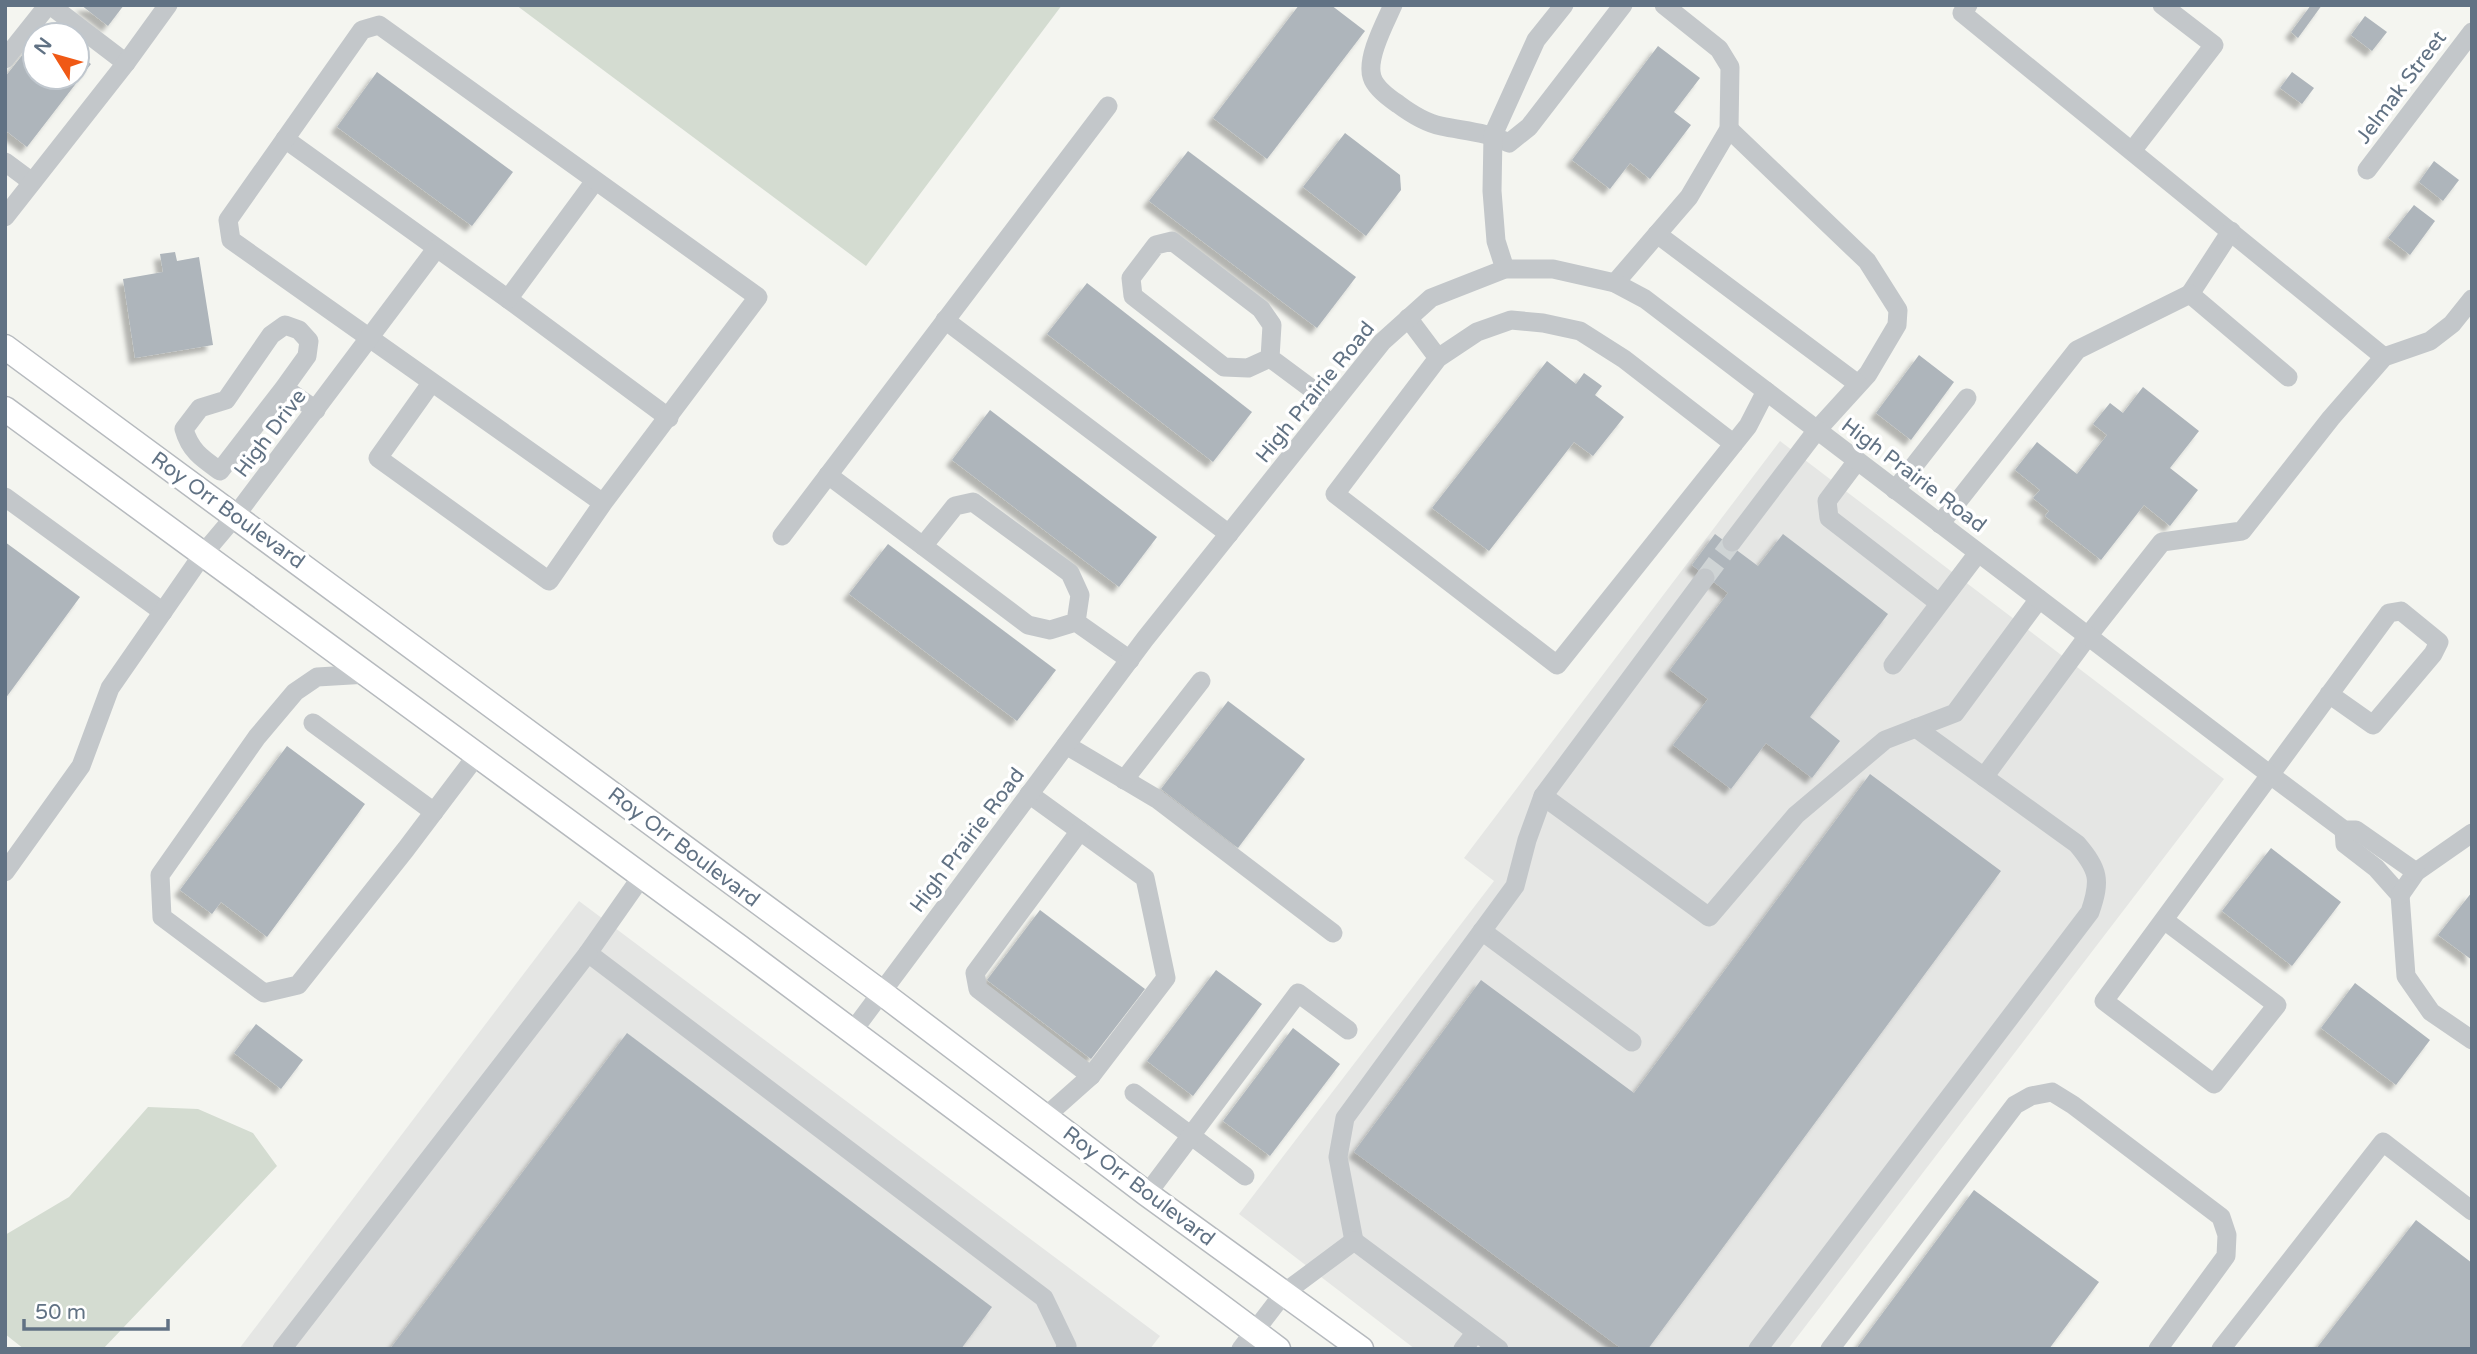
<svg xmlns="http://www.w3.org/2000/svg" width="2477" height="1354" font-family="'Varela Round',sans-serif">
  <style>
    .built { fill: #e5e6e4 }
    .green { fill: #d4dcd1 }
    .building { fill: #aeb5bb; filter: url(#shadow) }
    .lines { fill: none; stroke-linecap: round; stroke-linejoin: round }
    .minor-tunnel { stroke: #cfd4d5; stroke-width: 19; stroke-dasharray: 19 10; stroke-linecap: butt }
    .major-casing { stroke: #b6babe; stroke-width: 27 }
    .minor { stroke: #c3c7ca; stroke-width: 19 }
    .major { stroke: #fff; stroke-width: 24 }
    .labels { text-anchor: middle; stroke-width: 7; stroke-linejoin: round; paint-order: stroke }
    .street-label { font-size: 21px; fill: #617284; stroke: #fff }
  </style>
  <defs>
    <filter id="shadow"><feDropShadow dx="-6" dy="6" stdDeviation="2" flood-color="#0004"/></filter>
  </defs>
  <rect width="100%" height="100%" fill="#f4f5f0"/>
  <!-- built -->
  <g class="built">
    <polygon points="1780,441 2224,779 1788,1349 1415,1349 1239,1214 1494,881 1464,858"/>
    <polygon points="579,901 1160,1336 1150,1349 239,1349"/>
  </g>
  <!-- green -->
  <g class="green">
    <polygon points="516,5 1062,5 866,266"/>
    <polygon points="148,1107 198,1109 253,1133 277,1166 103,1349 24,1349 5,1334 5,1235 69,1197"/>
  </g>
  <!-- building -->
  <g class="building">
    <polygon points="81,5 124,5 108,26"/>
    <polygon points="1299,5 1331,5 1365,31 1267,159 1213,118"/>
    <polygon points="2311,5 2322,5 2298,38 2291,32"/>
    <polygon points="2365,16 2387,32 2372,51 2351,35"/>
    <polygon points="35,39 35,77 77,77 77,54 91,64 27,147 5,130 5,77"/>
    <polygon points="1658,46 1700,78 1674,112 1691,125 1650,179 1630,163 1610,189 1572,160"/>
    <polygon points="377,72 513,172 472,226 337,127"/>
    <polygon points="2292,72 2314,88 2302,104 2280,88"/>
    <polygon points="1345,133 1400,175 1401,190 1366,236 1303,187"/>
    <polygon points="1188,151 1356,277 1317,328 1149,201"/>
    <polygon points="2434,161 2459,180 2443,201 2419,182"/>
    <polygon points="2414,205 2435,221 2410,255 2388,238"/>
    <polygon points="175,252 177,261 199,257 213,345 135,358 123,279 163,272 160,254"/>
    <polygon points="1087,283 1252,412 1213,462 1047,334"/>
    <polygon points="1919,355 1954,382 1911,440 1876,413"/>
    <polygon points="1547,361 1576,384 1584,373 1602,386 1595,395 1624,417 1593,456 1574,442 1489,551 1432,508"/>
    <polygon points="2143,387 2199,431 2170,468 2198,490 2170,526 2144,505 2101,560 2045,516 2049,511 2033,498 2040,490 2015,470 2037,442 2077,474 2107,435 2093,424 2110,403 2123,413"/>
    <polygon points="990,410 1157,537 1119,587 952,460"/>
    <polygon points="1715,534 1758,566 1783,534 1888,614 1810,717 1840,741 1812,778 1766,743 1731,789 1673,745 1708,699 1670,670 1728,593 1692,565"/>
    <polygon points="5,542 80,597 5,699"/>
    <polygon points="888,544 1056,670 1017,721 849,594"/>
    <polygon points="1228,701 1305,759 1238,848 1161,789"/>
    <polygon points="287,746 365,804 267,937 221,902 212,914 180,890"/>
    <polygon points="1870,774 2001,871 1648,1349 1622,1349 1354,1152 1481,980 1634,1093"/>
    <polygon points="2271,848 2341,902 2292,966 2222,911"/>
    <polygon points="2472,892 2472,960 2438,935"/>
    <polygon points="1040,910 1145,989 1091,1059 987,980"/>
    <polygon points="1216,970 1262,1004 1193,1096 1147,1061"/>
    <polygon points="2355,983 2430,1040 2396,1085 2321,1028"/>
    <polygon points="256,1024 303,1060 281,1089 234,1053"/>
    <polygon points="1293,1028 1340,1064 1270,1156 1223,1121"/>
    <polygon points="627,1033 992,1307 961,1349 390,1349"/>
    <polygon points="1974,1190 2099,1282 2049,1349 1856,1349"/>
    <polygon points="2416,1220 2472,1263 2472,1349 2316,1349"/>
  </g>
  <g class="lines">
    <!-- minor-tunnel -->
    <polyline class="minor-tunnel" points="1705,578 1732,542"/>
    <defs>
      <g id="major">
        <polyline points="5,347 882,993 1147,1194 1361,1349"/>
        <polyline points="5,409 739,947 1278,1349"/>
      </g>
    </defs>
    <!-- major casing -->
    <use href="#major" class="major-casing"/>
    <!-- minor -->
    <g class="minor">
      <polyline points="50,5 126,63"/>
      <path d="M 1393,5 C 1385,23 1366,58 1372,77 C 1375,87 1389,98 1398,104 C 1410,113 1426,123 1441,126 C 1464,131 1487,132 1509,143 L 1529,127 L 1623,5"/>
      <polyline points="1968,5 1962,13 2384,357"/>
      <polyline points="5,59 48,5"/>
      <polyline points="1729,129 1867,261 1898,310 1897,325 1868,374 1817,430 1732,542"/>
      <polyline points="285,139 508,299 669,418"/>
      <polyline points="2132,151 2214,45 2162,5"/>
      <polyline points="5,162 32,182"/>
      <polyline points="2367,170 2472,32"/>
      <polyline points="5,217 126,63 168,5"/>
      <polyline points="1657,234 1858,384"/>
      <polyline points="1505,269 1496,241 1492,191 1493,135 1536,40 1564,5"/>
      <polyline points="1615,283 1689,197 1729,129 1730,67 1719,49 1664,5"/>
      <polyline points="2190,294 2231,231"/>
      <polyline points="508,299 595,181"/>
      <polyline points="1408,318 1438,358"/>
      <polyline points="945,320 1229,534"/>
      <polyline points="1270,358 1248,368 1224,367 1133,296 1131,278 1156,245 1172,241 1261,309 1272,325 1270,358 1332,404"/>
      <polyline points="432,382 378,458 549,581 603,503 758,297 379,25 362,30 228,220 231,240 603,503"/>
      <path d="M 284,388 L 220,471 C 203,459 190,451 184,429 L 200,408 L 226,400 L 271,335 L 285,325 L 299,330 L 309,341 L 307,356 L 284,388 L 316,410"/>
      <polyline points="1734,444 1624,359 1580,331 1543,323 1511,320 1477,332 1438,358 1335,494 1557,665 1748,426 1766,391"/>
      <polyline points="1857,461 1827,501 1829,518 1939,603"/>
      <polyline points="828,475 923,546"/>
      <polyline points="1895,490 1967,398"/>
      <polyline points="5,497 163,612"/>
      <polyline points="1940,524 2077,350 2190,294 2288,377"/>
      <polyline points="782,536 1108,106"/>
      <polyline points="1076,622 1050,630 1028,625 923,546 955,506 973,502 1070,573 1080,595 1076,622 1130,660"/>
      <polyline points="1893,665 1978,553"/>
      <polyline points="368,674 317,677 295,692 257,737 160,875 162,917 264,993 298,985 406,849 477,755"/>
      <polyline points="313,723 434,812"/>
      <polyline points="1066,745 1157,799 1333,933"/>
      <polyline points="1984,777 2088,636 2162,542 2242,531 2331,418 2384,357 2430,341 2452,324 2472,299"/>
      <polyline points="1124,780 1201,681"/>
      <polyline points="1029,794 1145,878 1166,978 1091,1076 1046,1116"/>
      <polyline points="1543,796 1709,917 1796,815 1885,740 1955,713 2039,599"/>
      <polyline points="2344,830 2345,844 2376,868 2400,895 2406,976 2431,1012 2472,1040"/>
      <polyline points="1080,831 975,973 978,989 1091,1076"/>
      <polyline points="5,872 81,766 110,688 203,554 236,515 436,249"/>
      <polyline points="642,876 588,953 1044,1298 1067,1346 1065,1349"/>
      <polyline points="2400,895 2416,872 2472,833"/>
      <path d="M 2164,920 L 2277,1005 L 2214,1084 L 2104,1001 C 2199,871 2294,742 2389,613 L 2401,611 L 2439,642 L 2433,654 L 2373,725 L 2329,694"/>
      <polyline points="1482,931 1632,1042"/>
      <polyline points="852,1032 1145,639 1382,342 1431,298 1505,269 1553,269 1615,283 1645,299 2277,780 2344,830 2356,830 2416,872"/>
      <polyline points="1134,1093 1245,1176"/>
      <polyline points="1147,1194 1298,993 1348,1030"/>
      <polyline points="1354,1241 1338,1157 1345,1118 1515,886 1527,840 1543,796 1705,578"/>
      <polyline points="282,1349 588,953"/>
      <polyline points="1241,1349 1284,1293 1354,1241 1499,1349"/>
      <polyline points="1463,1349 1476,1332"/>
      <path d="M 1758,1349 L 2090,912 C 2101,880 2099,870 2077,844 L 1916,728"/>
      <polyline points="1830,1349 2015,1105 2031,1096 2052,1092 2073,1105 2221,1217 2227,1235 2226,1256 2158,1349"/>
      <polyline points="2221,1349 2383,1142 2472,1211"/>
    </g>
    <!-- major -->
    <use href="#major" class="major"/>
  </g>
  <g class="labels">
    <!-- street labels -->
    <g class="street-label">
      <text transform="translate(2401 87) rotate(-53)" y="7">Jelmak Street</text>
      <text transform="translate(1315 392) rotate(-51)" y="7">High Prairie Road</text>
      <text transform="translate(270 433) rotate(-53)" y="7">High Drive</text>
      <text transform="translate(1914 475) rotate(37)" y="7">High Prairie Road</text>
      <text transform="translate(228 510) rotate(36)" y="7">Roy Orr Boulevard</text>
      <text transform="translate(967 840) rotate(-53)" y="7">High Prairie Road</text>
      <text transform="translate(684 847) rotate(37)" y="7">Roy Orr Boulevard</text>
      <text transform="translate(1139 1186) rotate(37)" y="7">Roy Orr Boulevard</text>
    </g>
  </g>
  <!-- border -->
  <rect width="2477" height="1354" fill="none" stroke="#617284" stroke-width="14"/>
  <!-- north arrow -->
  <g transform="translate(56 56) rotate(307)"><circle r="33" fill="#ffffff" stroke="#c0c7ce" stroke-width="2"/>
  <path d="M0-5L12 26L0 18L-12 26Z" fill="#f05915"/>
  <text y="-10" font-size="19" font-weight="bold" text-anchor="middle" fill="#617284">N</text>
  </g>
  <!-- scale -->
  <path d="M24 1319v10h144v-10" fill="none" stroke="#617284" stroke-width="3.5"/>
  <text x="35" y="1319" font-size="21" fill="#617284" stroke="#ffffff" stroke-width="5" paint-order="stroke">50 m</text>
</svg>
